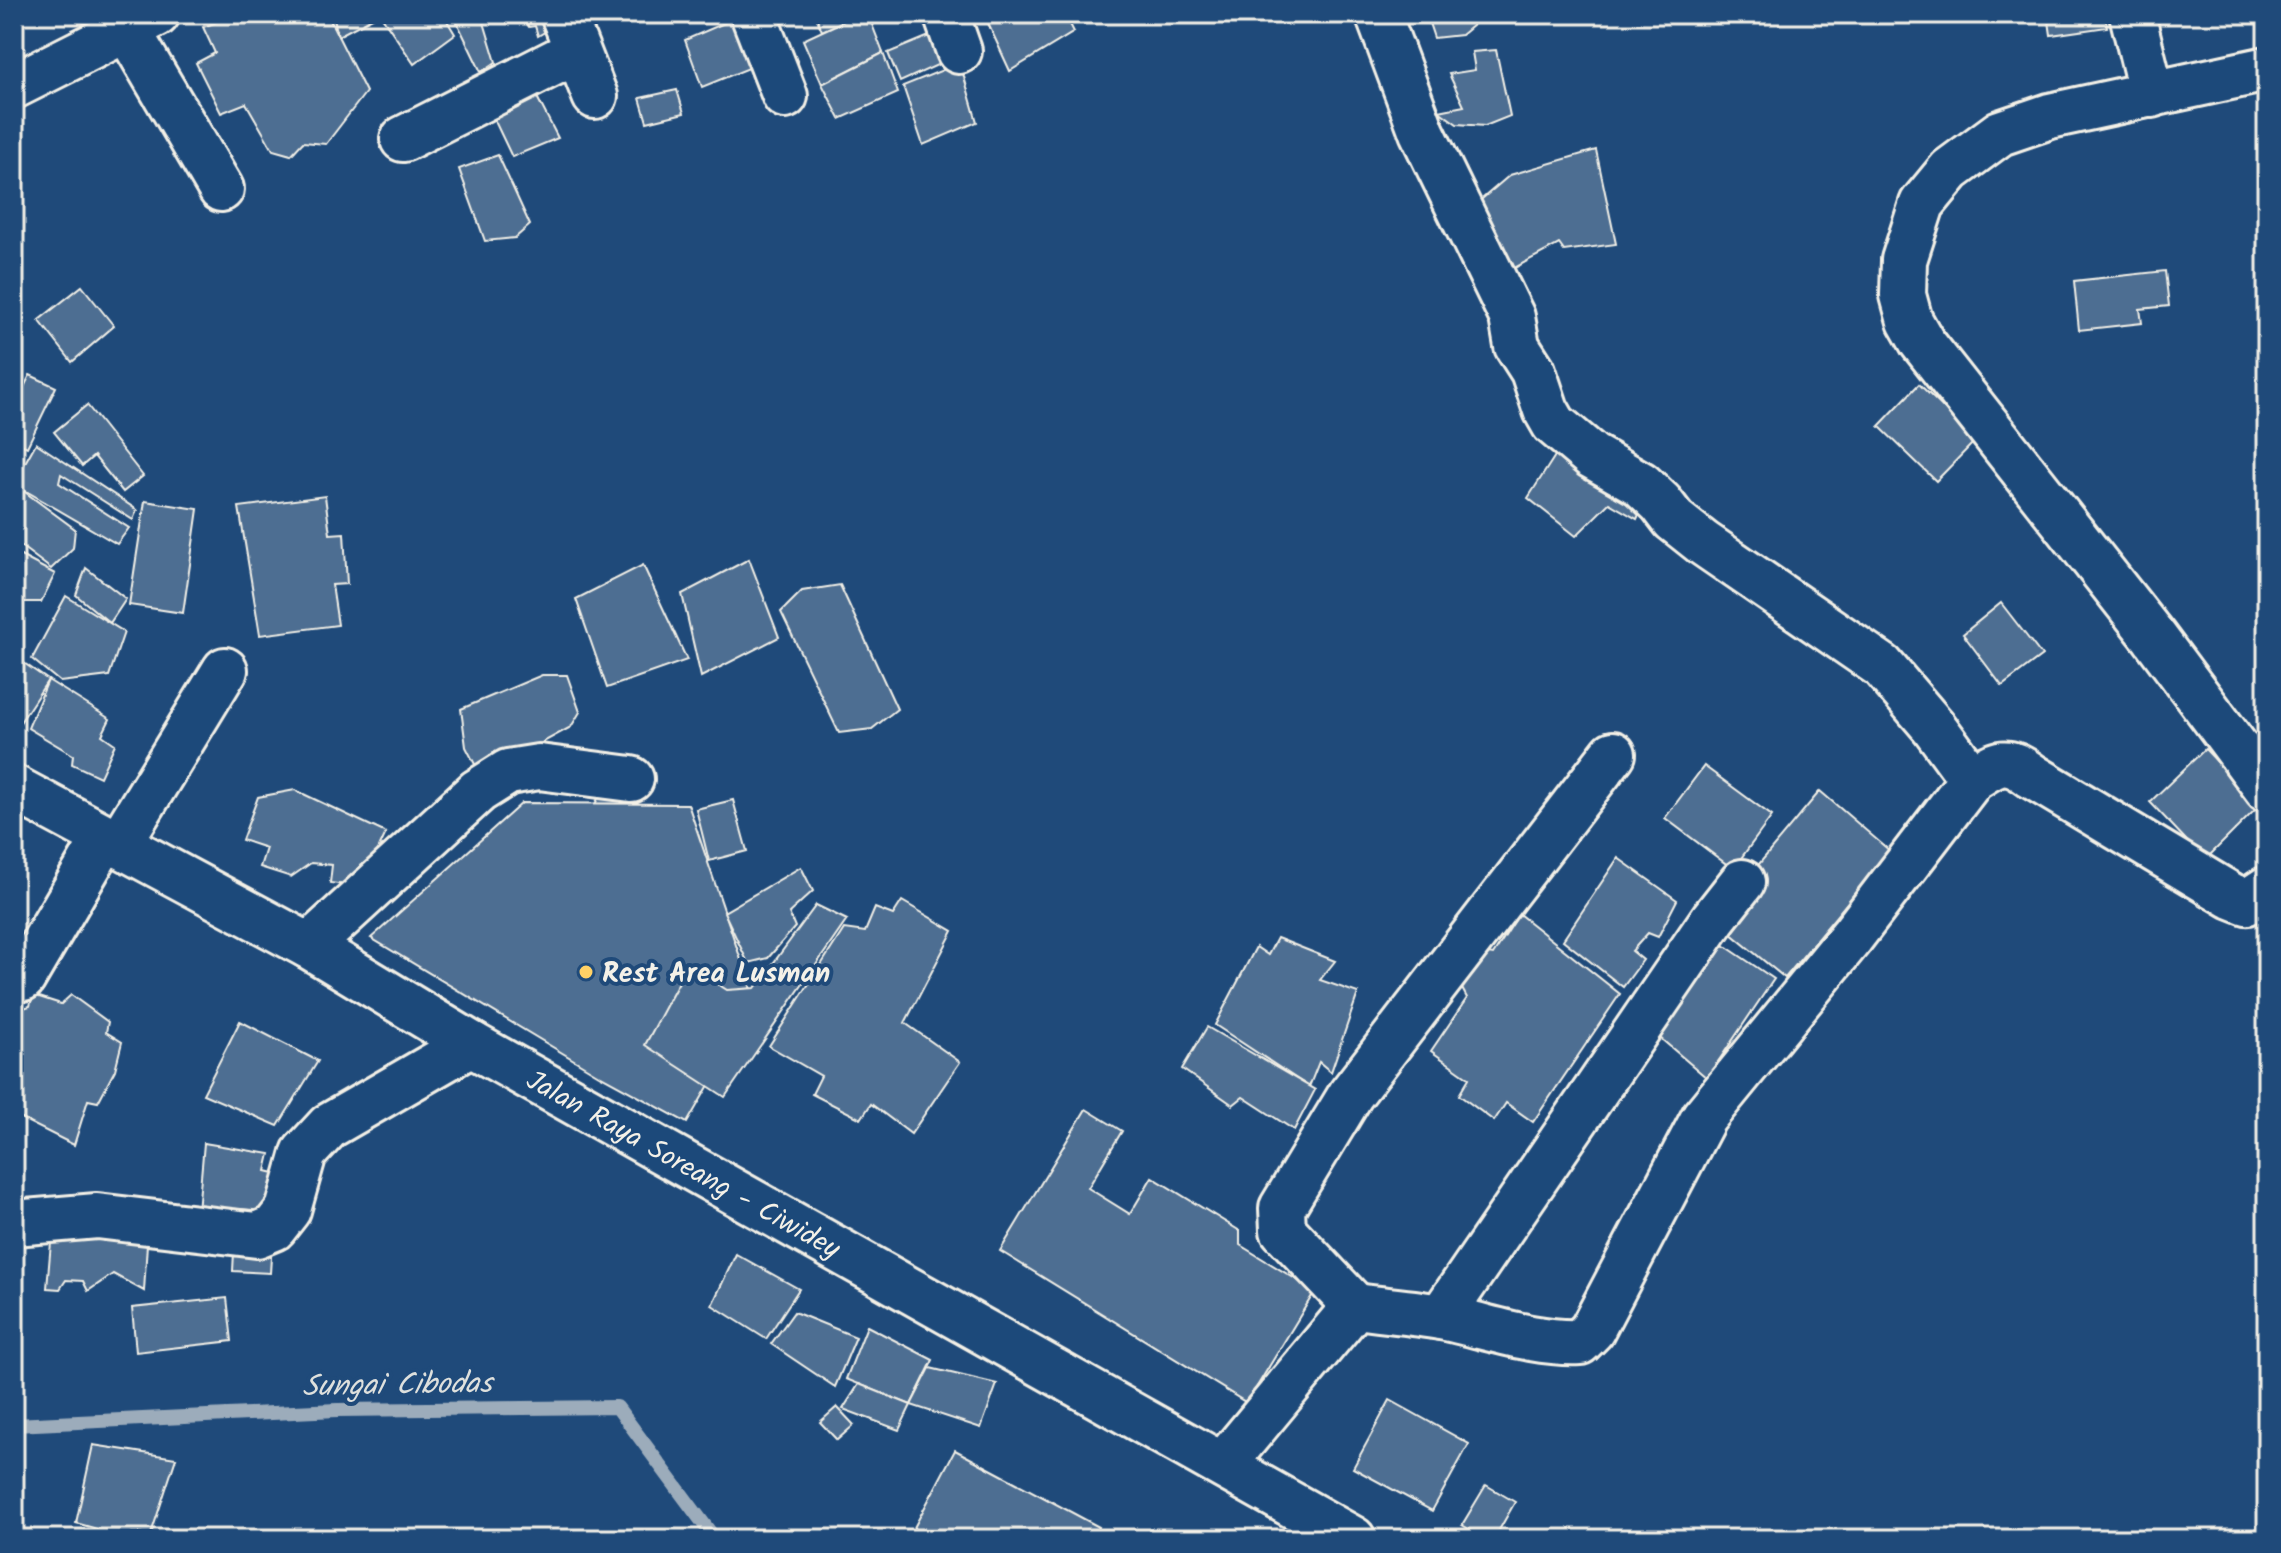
<svg xmlns="http://www.w3.org/2000/svg" width="2281" height="1553" font-family="Kalam,sans-serif">
  <style>
    .lines { fill: none; stroke-linecap: round; stroke-linejoin: round }
    .stream { stroke: #9cacbb; stroke-width: 14 }
    .building { fill: #4d6e92; stroke: #f4f1e8; stroke-width: 2 }
    .minor-casing { stroke: #f4f1e8; stroke-width: 50 }
    .trunk-casing { stroke: #f4f1e8; stroke-width: 50 }
    .minor { stroke: #1f4a7a; stroke-width: 44 }
    .trunk { stroke: #1f4a7a; stroke-width: 44 }
    .poi-dot { fill: #ffd166; stroke: #1f4a7a; stroke-width: 3 }
    .labels { text-anchor: middle; stroke-width: 8; stroke-linejoin: round; paint-order: stroke }
    .poi-label { font-size: 28px; font-weight: bold; fill: #f4f1e8; stroke: #1f4a7a; text-anchor: start }
    .street-label { font-size: 28px; fill: #f4f1e8; stroke: #1f4a7a }
    .water-label { font-size: 30px; font-style: italic; fill: #dee0dd; stroke: #1f4a7a }
  </style>
  <rect width="100%" height="100%" fill="#1f4a7a"/>
  <filter id="ink" filterUnits="userSpaceOnUse"><feTurbulence type="fractalNoise" baseFrequency=".0125" numOctaves="2"/><feDisplacementMap in="SourceGraphic" scale="16" xChannelSelector="R" yChannelSelector="G"/><feConvolveMatrix kernelMatrix="1 2 1 2 8 2 1 2 1" color-interpolation-filters="sRGB"/></filter>
  <g filter="url(#ink)">
    <g class="lines">
      <!-- stream -->
      <polyline class="stream" points="14,1425 337,1410 617,1407 715,1539"/>
    </g>
    <!-- building -->
    <g class="building">
      <polygon points="239,14 327,14 366,92 326,144 303,142 291,155 273,150 246,103 221,113 196,63 215,53 203,27"/>
      <polygon points="333,14 380,14 338,36"/>
      <polygon points="380,14 443,14 455,34 414,64"/>
      <polygon points="453,14 492,14 483,19 496,62 481,72"/>
      <polygon points="520,14 553,14 556,25 538,36 535,26 529,27"/>
      <polygon points="745,14 764,62 702,87 685,40"/>
      <polygon points="815,14 859,14 822,31"/>
      <polygon points="859,14 868,14 883,53 822,84 803,40"/>
      <polygon points="996,14 1065,14 1074,32 1010,71 986,19"/>
      <polygon points="1426,14 1492,14 1479,20 1461,35 1434,38"/>
      <polygon points="2048,14 2105,14 2107,27 2051,35"/>
      <polygon points="934,34 944,62 900,82 888,53"/>
      <polygon points="1496,50 1510,116 1485,126 1457,124 1439,111 1464,106 1449,74 1475,70 1472,52"/>
      <polygon points="883,53 898,93 840,119 822,84"/>
      <polygon points="960,63 977,122 923,145 903,86"/>
      <polygon points="677,90 684,113 647,122 640,98"/>
      <polygon points="535,93 558,138 512,157 492,115"/>
      <polygon points="1596,150 1616,244 1564,251 1559,244 1507,272 1476,204 1510,175"/>
      <polygon points="498,155 530,225 515,238 485,241 459,169"/>
      <polygon points="2165,271 2169,306 2140,309 2142,323 2079,330 2074,281"/>
      <polygon points="82,286 114,326 72,362 39,320"/>
      <polygon points="30,375 56,387 27,447 14,441 14,407"/>
      <polygon points="1919,384 1976,440 1936,481 1879,426"/>
      <polygon points="87,405 143,476 123,492 94,456 82,466 54,432"/>
      <polygon points="36,443 137,510 133,520 61,474 59,483 129,528 117,544 14,484 14,463 22,468"/>
      <polygon points="1560,448 1646,500 1637,519 1609,503 1576,536 1528,498"/>
      <polygon points="14,484 75,529 73,548 51,569 14,541"/>
      <polygon points="325,496 330,534 344,533 347,584 332,585 338,625 260,635 239,507"/>
      <polygon points="145,501 198,509 183,613 129,605"/>
      <polygon points="15,553 55,574 41,602 21,602 14,615"/>
      <polygon points="749,559 779,637 701,677 682,594"/>
      <polygon points="643,565 687,660 607,688 576,599"/>
      <polygon points="86,568 126,599 110,623 76,595"/>
      <polygon points="840,585 897,709 872,729 839,733 781,612 802,591"/>
      <polygon points="66,596 124,632 109,676 60,682 32,659"/>
      <polygon points="2001,603 2042,656 2002,686 1963,634"/>
      <polygon points="14,656 48,680 19,724 14,719"/>
      <polygon points="542,675 567,675 580,712 571,727 481,776 466,747 461,709"/>
      <polygon points="48,680 110,719 102,735 115,744 100,777 72,764 73,755 28,728"/>
      <polygon points="2205,749 2259,806 2205,860 2150,802"/>
      <polygon points="1704,766 1772,816 1733,869 1665,818"/>
      <polygon points="295,790 386,833 361,887 330,883 332,865 311,863 291,877 260,867 266,848 242,840 258,797"/>
      <polygon points="1820,791 1890,851 1785,978 1713,919"/>
      <polygon points="602,792 679,833 653,873 713,910 677,985 546,911 558,877 513,852 530,812 576,836"/>
      <polygon points="733,800 747,851 709,861 696,809"/>
      <polygon points="522,803 688,804 756,1004 687,1123 599,1075 371,938"/>
      <polygon points="1618,858 1677,900 1658,937 1648,933 1632,951 1643,960 1623,987 1563,940"/>
      <polygon points="801,867 813,891 789,913 795,927 768,958 748,963 724,912"/>
      <polygon points="902,901 953,931 905,1023 960,1062 911,1134 871,1104 861,1119 812,1094 821,1076 769,1046 844,929 865,932 875,908 893,915"/>
      <polygon points="816,905 847,920 725,1097 645,1045 688,965 727,990 755,988"/>
      <polygon points="1519,914 1620,994 1533,1122 1506,1103 1494,1121 1459,1095 1469,1078 1431,1051 1467,998 1458,981 1477,952 1493,955"/>
      <polygon points="1277,938 1335,961 1320,980 1358,993 1331,1072 1319,1062 1309,1087 1215,1025 1256,947 1268,955"/>
      <polygon points="1715,939 1774,979 1707,1078 1653,1032"/>
      <polygon points="33,995 61,1004 71,995 108,1022 106,1032 122,1042 115,1070 98,1102 88,1100 74,1145 14,1115 14,1011 30,1006"/>
      <polygon points="240,1021 318,1061 278,1126 203,1094"/>
      <polygon points="1207,1027 1315,1090 1294,1130 1243,1097 1233,1105 1182,1069"/>
      <polygon points="1086,1109 1122,1131 1088,1188 1130,1214 1152,1177 1240,1231 1240,1245 1315,1291 1247,1403 1000,1251"/>
      <polygon points="204,1143 270,1154 266,1171 282,1175 270,1211 223,1208 217,1218 198,1211"/>
      <polygon points="148,1228 144,1291 113,1274 88,1291 83,1281 66,1280 60,1289 47,1288 52,1231"/>
      <polygon points="272,1242 270,1273 233,1271 234,1252"/>
      <polygon points="736,1254 799,1289 766,1339 712,1305"/>
      <polygon points="227,1298 232,1341 136,1352 132,1308"/>
      <polygon points="794,1312 856,1337 835,1387 771,1344"/>
      <polygon points="867,1326 933,1360 911,1405 846,1379"/>
      <polygon points="930,1368 997,1384 981,1428 911,1405"/>
      <polygon points="859,1384 911,1405 899,1430 843,1409"/>
      <polygon points="1390,1400 1469,1444 1432,1511 1353,1468"/>
      <polygon points="837,1407 854,1425 837,1440 820,1422"/>
      <polygon points="93,1445 176,1458 151,1534 132,1533 127,1539 93,1539 97,1529 76,1523"/>
      <polygon points="955,1450 1099,1527 1092,1539 908,1539"/>
      <polygon points="1486,1485 1515,1502 1494,1539 1486,1539 1462,1525"/>
    </g>
    <g class="lines">
      <defs>
        <g id="minor">
          <polyline points="563,14 595,96"/>
          <polyline points="753,14 785,96"/>
          <polyline points="946,14 959,51"/>
          <polyline points="1378,14 1422,132 1512,317 1517,346 1533,371 1546,410 1554,424 1592,456 1641,484 1661,503 1674,520 1703,543 1882,666 1934,727 1972,779"/>
          <polyline points="2132,14 2152,95"/>
          <polyline points="127,29 221,189"/>
          <polyline points="2267,69 2050,116 2000,133 1950,170 1922,204 1904,260 1903,295 1910,321 1922,342 2154,637 2267,789"/>
          <polyline points="14,86 157,14"/>
          <polyline points="403,139 577,51"/>
          <polyline points="118,845 225,670"/>
          <polyline points="309,946 478,791 508,772 539,767 631,779"/>
          <polyline points="23,978 105,838"/>
          <polyline points="14,1223 97,1216 257,1235 274,1228 288,1210 304,1153 329,1126 471,1044"/>
          <polyline points="1355,1306 1283,1230 1282,1208 1351,1094 1613,754"/>
          <polyline points="1441,1317 1713,919 1742,882"/>
          <path d="M 1223,1465 L 1355,1306 C 1384,1310 1413,1312 1441,1317 C 1487,1326 1533,1344 1580,1342 L 1592,1330 L 1704,1117 L 1852,936 L 1972,779 C 1998,762 2005,756 2032,776 L 2232,896 L 2247,902 L 2267,889"/>
        </g>
        <g id="trunk">
          <path id="s1" d="M 14,788 L 309,946 L 471,1044 L 1353,1539"/>
        </g>
      </defs>
      <!-- minor casing -->
      <use href="#minor" class="minor-casing"/>
      <!-- trunk casing -->
      <use href="#trunk" class="trunk-casing"/>
      <!-- minor -->
      <use href="#minor" class="minor"/>
      <!-- trunk -->
      <use href="#trunk" class="trunk"/>
    </g>
  </g>
  <!-- markers -->
  <circle class="poi-dot" cx="586" cy="972" r="8"/>
  <g class="labels">
    <!-- poi labels -->
    <g class="poi-label">
      <text x="602" y="982">Rest Area Lusman</text>
    </g>
    <!-- street labels -->
    <g class="street-label">
      <text dy="10" stroke="none"><textPath href="#s1" startOffset="768">Jalan Raya Soreang - Ciwidey</textPath></text>
    </g>
    <!-- water labels -->
    <g class="water-label">
      <text transform="translate(397 1384) rotate(-1)" y="10">Sungai Cibodas</text>
    </g>
  </g>
  <!-- margin -->
  <rect width="2281" height="1553" fill="none" stroke="#1f4a7a" stroke-width="48"/>
  <rect x="24" y="24" width="2233" height="1505" fill="none" stroke="#f4f1e8" stroke-width="3" filter="url(#ink)"/>
</svg>
